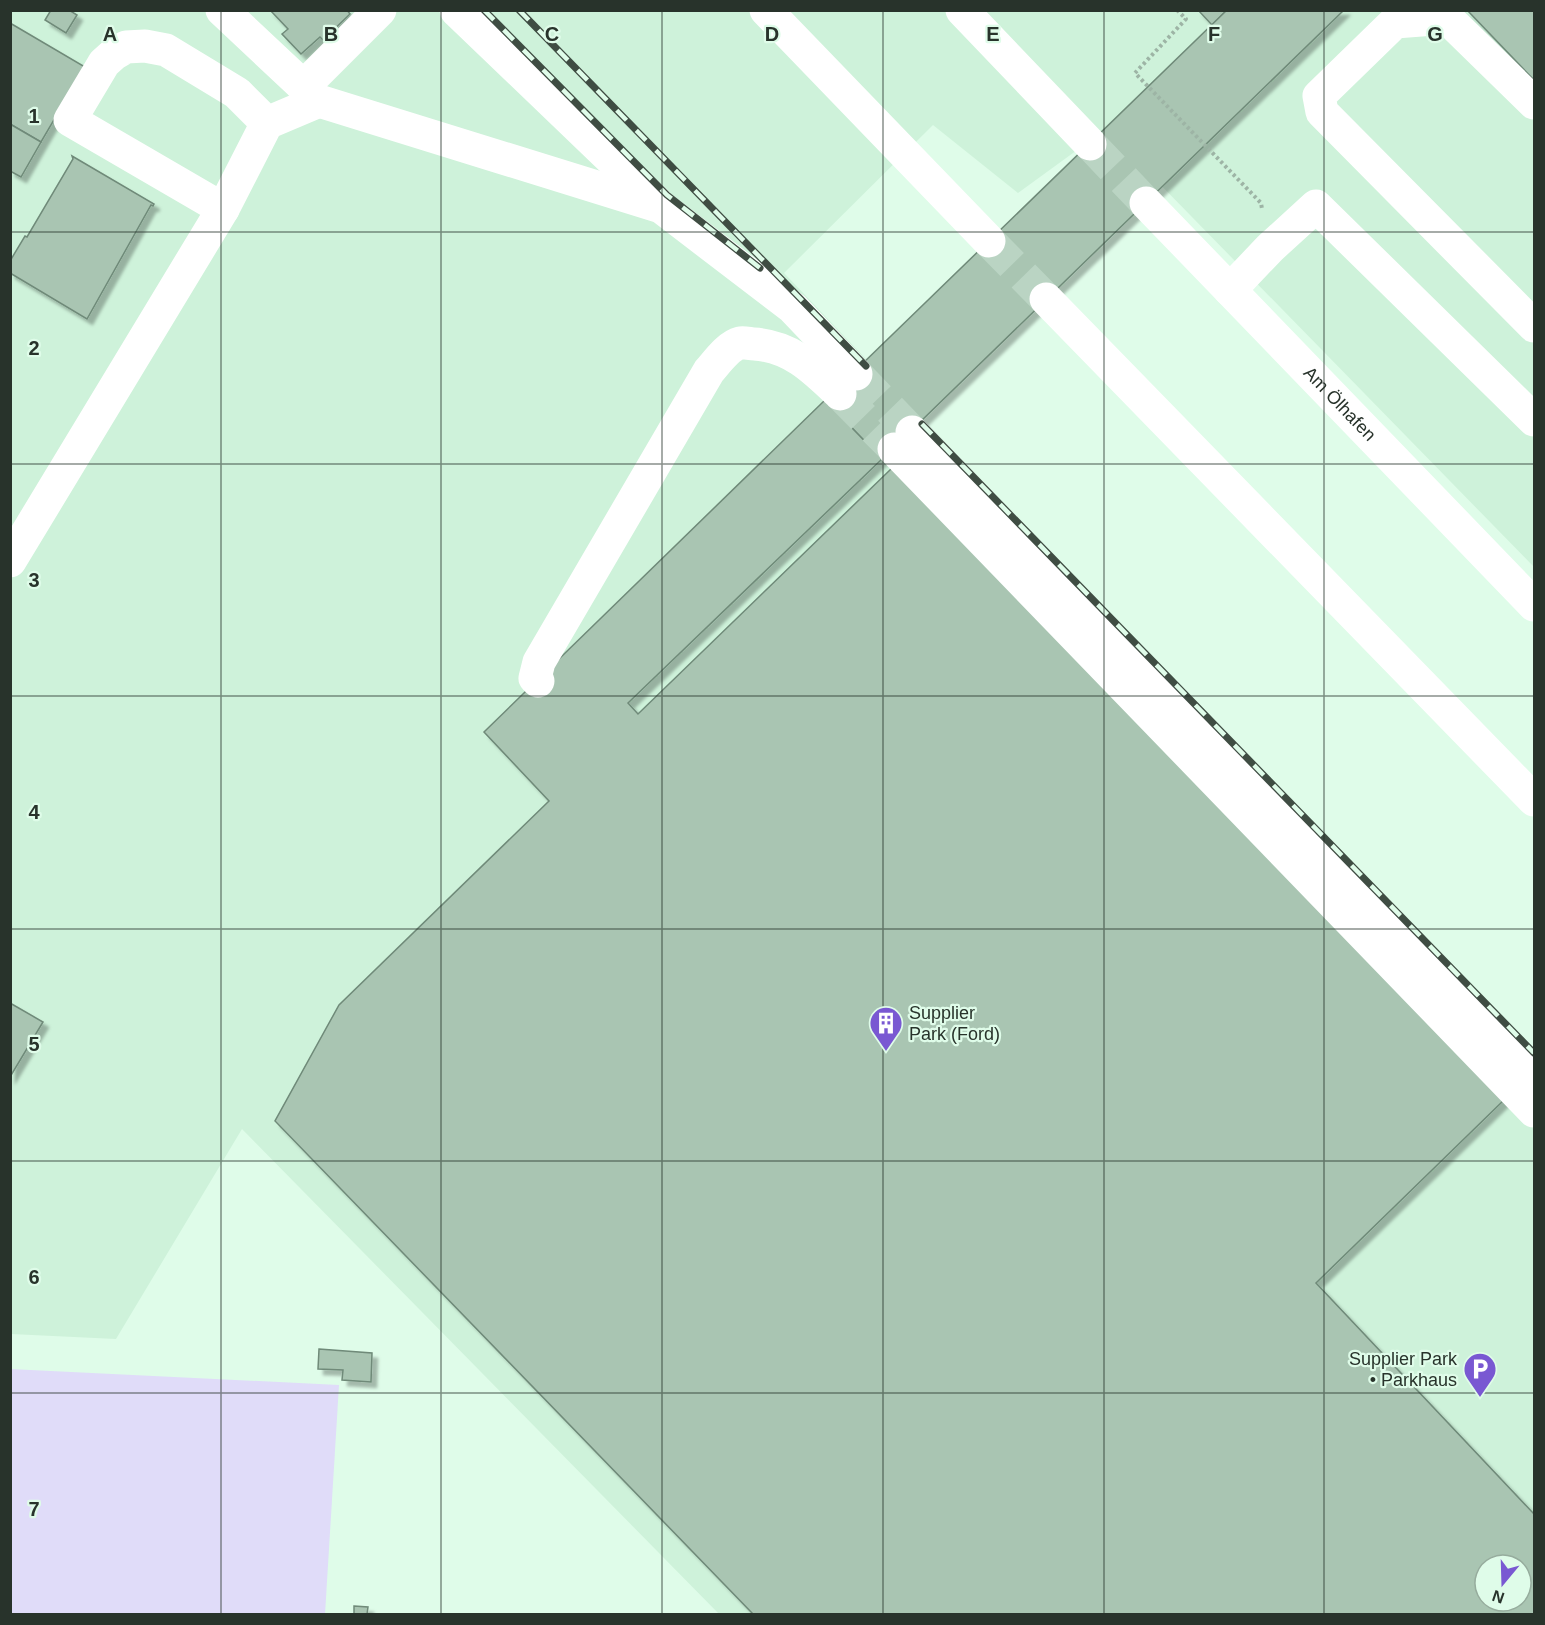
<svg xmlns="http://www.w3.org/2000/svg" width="1545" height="1625" font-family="Arial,sans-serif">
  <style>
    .built { fill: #cef2da; fill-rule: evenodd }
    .green { fill: #e0dcf9 }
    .building { fill: #a9c5b2; stroke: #6f8a79; stroke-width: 1.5; fill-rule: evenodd; filter: url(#shadow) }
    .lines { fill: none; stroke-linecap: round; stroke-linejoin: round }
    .minor-tunnel { stroke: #bad4c3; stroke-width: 33; stroke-dasharray: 33 16; stroke-linecap: butt }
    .path { stroke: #9db4a5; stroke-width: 4; stroke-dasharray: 3 3; stroke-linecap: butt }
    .minor { stroke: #fff; stroke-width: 33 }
    .rail-casing { stroke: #3f4d43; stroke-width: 7 }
    .rail { stroke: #dffce9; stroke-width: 4.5; stroke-dasharray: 14; stroke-linecap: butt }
    .grid { fill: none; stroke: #28332b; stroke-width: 1.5; stroke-opacity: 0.55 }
    .labels { text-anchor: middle; stroke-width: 4.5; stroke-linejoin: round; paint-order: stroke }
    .street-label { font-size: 18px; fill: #28332b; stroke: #dffce9 }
    .poi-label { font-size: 18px; fill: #28332b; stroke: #dffce9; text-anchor: start }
    .grid-label { font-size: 20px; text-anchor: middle; font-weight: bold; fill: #28332b; stroke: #dffce9; stroke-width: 4.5; stroke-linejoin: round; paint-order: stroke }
  </style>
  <defs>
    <filter id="shadow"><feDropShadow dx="5.5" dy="5.5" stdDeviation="1.5" flood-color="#0004"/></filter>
  </defs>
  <rect width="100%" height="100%" fill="#dffce9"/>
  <!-- built -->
  <path class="built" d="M 11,11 L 1534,11 L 1534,567 L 1106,129 L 1018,193 L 933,125 L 784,273 L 1534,1060 L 1534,1614 L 719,1614 L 242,1129 L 116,1339 L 11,1334 ZM 1485,1565 L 1521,1565 L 1521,1601 L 1485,1601 Z"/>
  <!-- green -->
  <polygon class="green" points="10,1369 339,1385 325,1614 11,1614"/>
  <!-- building -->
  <g class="building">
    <polygon points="51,10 69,10 77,15 66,33 45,20"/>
    <polygon points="270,10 347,10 350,14 323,40 320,37 301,54 282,34 288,29"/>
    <polygon points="1198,10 1227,10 1212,25"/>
    <polygon points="1227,10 1344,10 882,459 825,400"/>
    <polygon points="1467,10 1534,10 1534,80"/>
    <polygon points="10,23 85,67 41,142 10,124"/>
    <polygon points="10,124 41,142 21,177 10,171"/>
    <polygon points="72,156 154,204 153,206 151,205 87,319 10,273 10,261 25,236 27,237 73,159"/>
    <path d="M 825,400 L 882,459 L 628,703 L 638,714 L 892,468 L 1505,1099 L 1316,1283 L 1534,1514 L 1534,1614 L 753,1614 L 275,1121 L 339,1005 L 549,801 L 484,732 ZM 1485,1565 L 1521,1565 L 1521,1601 L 1485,1601 Z"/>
    <polygon points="10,1003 43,1022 10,1077"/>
    <polygon points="319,1349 372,1353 371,1382 342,1380 343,1370 318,1369"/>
    <polygon points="354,1606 368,1607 367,1614 354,1614"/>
  </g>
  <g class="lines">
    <!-- minor-tunnel -->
    <g class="minor-tunnel">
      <polyline points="1090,144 1146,203"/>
      <polyline points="989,241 1046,299"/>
      <polyline points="856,374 912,432"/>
      <polyline points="840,394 894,449"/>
    </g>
    <!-- path -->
    <polyline class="path" points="1177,10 1186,19 1135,73 1261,203 1262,209"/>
    <!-- minor -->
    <g class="minor">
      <polyline points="222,10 319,101 661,207 793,308 856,374"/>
      <polyline points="456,10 656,202"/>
      <polyline points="766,10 989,241"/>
      <polyline points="962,10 1090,144"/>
      <polyline points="303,87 380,10"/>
      <polyline points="1534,103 1447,18 1395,22 1319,96 1322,112 1534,326"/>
      <polyline points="267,123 223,209 70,120 104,63 114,54 126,47 145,46 166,50 237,93 267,123 319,101"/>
      <path id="s1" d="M 1146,203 L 1534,605"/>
      <polyline points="1230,290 1270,248 1316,206 1534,420"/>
      <polyline points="1046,299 1534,800"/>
      <polyline points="912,432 1534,1076"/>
      <polyline points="894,449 1534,1111"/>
      <polyline points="10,561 223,209"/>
      <path d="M 538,681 L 535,678 L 539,662 L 709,371 C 717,362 728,346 740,343 C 744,342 750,344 754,344 C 791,346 814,369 840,394"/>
    </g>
    <defs>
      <g id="rail">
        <polyline points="484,10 667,195 760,268"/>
        <polyline points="519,10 866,366"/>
        <polyline points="922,424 1534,1053"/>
      </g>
    </defs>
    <!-- rail casing -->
    <use href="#rail" class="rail-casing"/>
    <!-- rail -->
    <use href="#rail" class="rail"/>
  </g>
  <!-- grid -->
  <path class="grid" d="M 221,10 L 221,1614M 441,10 L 441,1614M 662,10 L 662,1614M 883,10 L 883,1614M 1104,10 L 1104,1614M 1324,10 L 1324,1614M 10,232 L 1534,232M 10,464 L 1534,464M 10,696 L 1534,696M 10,929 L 1534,929M 10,1161 L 1534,1161M 10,1393 L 1534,1393"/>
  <!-- icons -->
  <defs>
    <symbol id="building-pin" viewBox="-11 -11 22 30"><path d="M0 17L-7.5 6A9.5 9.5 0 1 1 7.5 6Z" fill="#7958d2" stroke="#dffce9"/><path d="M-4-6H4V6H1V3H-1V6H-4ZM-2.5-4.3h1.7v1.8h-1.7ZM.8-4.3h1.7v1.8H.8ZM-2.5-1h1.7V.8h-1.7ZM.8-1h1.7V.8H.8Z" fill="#fff"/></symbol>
    <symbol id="parking-pin" viewBox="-11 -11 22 30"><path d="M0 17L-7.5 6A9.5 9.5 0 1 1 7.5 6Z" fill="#7958d2" stroke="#dffce9"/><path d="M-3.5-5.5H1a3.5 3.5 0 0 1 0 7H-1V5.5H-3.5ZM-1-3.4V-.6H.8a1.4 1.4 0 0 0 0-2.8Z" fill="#fff"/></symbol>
  </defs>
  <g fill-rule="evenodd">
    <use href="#building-pin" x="867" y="1004" width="38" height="52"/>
    <use href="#parking-pin" x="1461" y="1350" width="38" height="52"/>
  </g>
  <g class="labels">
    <!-- street labels -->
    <g class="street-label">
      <text dy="6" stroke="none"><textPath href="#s1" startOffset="279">Am Ölhafen</textPath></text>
    </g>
    <!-- poi labels -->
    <g class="poi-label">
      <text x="909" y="1019">Supplier<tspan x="909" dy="21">Park (Ford)</tspan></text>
      <text x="1457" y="1365" text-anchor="end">Supplier Park<tspan x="1457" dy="21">• Parkhaus</tspan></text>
    </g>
  </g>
  <g class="grid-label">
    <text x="110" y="41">A</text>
    <text x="331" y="41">B</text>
    <text x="552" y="41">C</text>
    <text x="772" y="41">D</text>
    <text x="993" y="41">E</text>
    <text x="1214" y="41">F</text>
    <text x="1435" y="41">G</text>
    <text x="34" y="123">1</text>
    <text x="34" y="355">2</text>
    <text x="34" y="587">3</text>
    <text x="34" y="819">4</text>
    <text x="34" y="1051">5</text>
    <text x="34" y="1284">6</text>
    <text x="34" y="1516">7</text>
  </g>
  <!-- border -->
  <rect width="1545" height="1625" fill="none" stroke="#28332b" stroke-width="24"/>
  <!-- north arrow -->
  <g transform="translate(1503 1583) rotate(199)"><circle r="28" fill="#dffce9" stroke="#96ac9d" stroke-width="1.5"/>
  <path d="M0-4.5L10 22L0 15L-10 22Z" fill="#7958d2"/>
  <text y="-9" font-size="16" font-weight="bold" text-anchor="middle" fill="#28332b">N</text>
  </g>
</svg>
